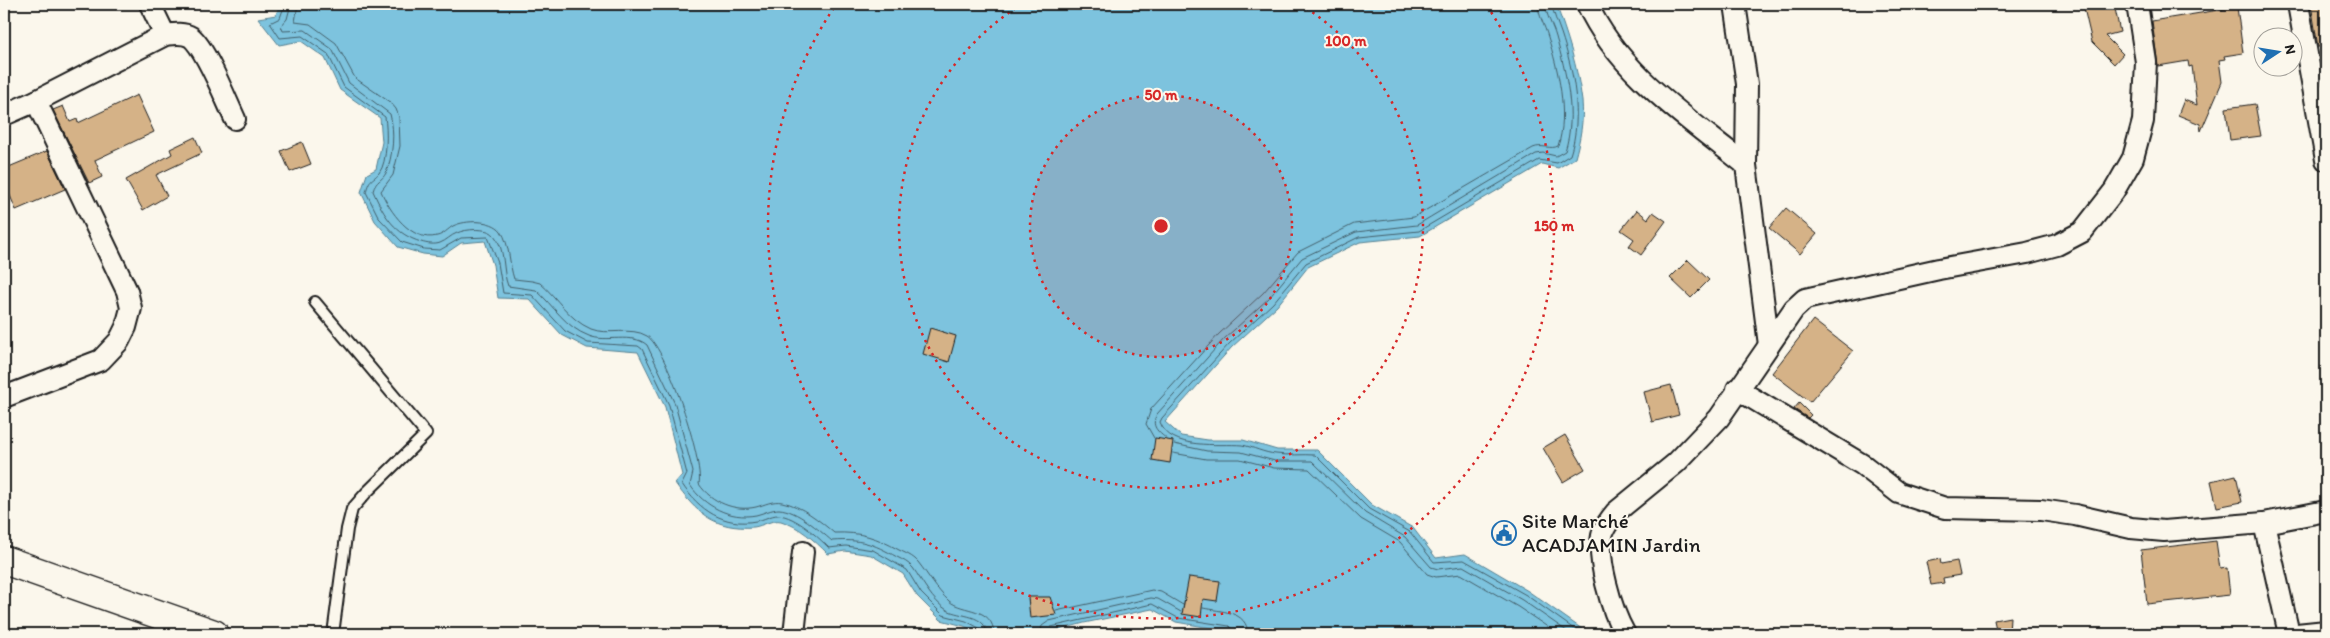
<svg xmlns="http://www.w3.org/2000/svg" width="2330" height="638" font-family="Itim,sans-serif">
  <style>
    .water { fill: #7dc3de; stroke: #568090 }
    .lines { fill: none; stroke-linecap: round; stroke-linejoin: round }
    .shore { stroke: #435f6a; stroke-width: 1 }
    .building { fill: #d5b287; stroke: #1c1c1c }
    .lane-casing { stroke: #1c1c1c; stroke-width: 14 }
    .street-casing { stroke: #1c1c1c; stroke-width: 24 }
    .secondary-casing { stroke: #1c1c1c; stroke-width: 31 }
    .lane { stroke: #fbf7ec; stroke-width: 10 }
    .street { stroke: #fbf7ec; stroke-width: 20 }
    .secondary { stroke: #fbf7ec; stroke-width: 28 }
    .ring { fill: none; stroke: #d62828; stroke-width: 2.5; stroke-dasharray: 2.5 5 }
    .labels { text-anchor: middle; stroke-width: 4; stroke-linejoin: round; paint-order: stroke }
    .poi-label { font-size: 21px; fill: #1c1c1c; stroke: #fbf7ec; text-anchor: start }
    .centre { fill: #d62828; stroke: #fbf7ec; stroke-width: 2.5 }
    .ring-label { font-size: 15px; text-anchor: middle; font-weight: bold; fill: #d62828; stroke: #fbf7ec; stroke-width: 4; stroke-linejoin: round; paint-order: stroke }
  </style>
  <rect width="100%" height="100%" fill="#fbf7ec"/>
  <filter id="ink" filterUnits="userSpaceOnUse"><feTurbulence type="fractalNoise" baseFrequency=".02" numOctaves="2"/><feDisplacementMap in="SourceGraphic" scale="10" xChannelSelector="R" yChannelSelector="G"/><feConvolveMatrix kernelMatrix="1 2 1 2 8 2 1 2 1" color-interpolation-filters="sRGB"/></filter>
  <g filter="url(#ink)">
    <!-- water -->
    <path class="water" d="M 280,4 L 1556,4 C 1567,34 1578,68 1582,101 C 1584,120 1580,140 1575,158 L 1558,168 L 1542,164 L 1420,236 L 1360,242 L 1308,267 L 1277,306 L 1232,347 L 1165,422 L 1181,436 L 1208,440 L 1243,440 L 1277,450 L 1317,450 L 1372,505 L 1413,528 L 1436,558 L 1465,554 L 1528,591 L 1589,634 L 1231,634 L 1228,631 L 1176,622 L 1152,609 L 1084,623 L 1044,634 L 979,634 L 964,626 L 941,620 L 917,596 L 903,574 L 871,555 L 845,551 L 828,554 C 814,540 800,527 781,521 C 773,519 762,526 754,527 C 715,530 696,513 675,483 L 682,475 L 665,407 L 638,352 L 587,348 L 562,335 L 529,299 L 498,298 L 493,265 L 485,241 L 461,243 L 442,256 L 423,254 L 398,247 L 375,221 L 361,192 L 367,174 L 376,169 L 382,142 L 380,118 L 340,90 L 325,58 L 301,41 L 279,45 L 258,18 L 276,15 Z"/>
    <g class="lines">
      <!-- shore -->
      <g class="shore">
        <path d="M 285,4 L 280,18 L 270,23 L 280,38 L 302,36 L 328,54 L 344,87 L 385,117 C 387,129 388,162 379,173 C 371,182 370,177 366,192 L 379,218 L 402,242 L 424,249 L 440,250 L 461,238 L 488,237 L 498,263 L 503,293 L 532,295 L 565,331 L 588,343 L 638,346 L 642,349 L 669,405 L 687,474 L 682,484 C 699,510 724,527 756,521 C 763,520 771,515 778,515 C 796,516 818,537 829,548 L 846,546 L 873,550 L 907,570 L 921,593 L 943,615 L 966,621 L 979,628 L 981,634"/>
        <path d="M 291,4 L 287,19 L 281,26 L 283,31 L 305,30 L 332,49 L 349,83 L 390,114 C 395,132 393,156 386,173 C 382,181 376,180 373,191 C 384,216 395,234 421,242 C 427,244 435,245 440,243 C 446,241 451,235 457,233 C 465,229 488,227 494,235 C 506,249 502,271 508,286 L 536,290 C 554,306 565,327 589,336 C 606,343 632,332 647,345 L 675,404 L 693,472 L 690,485 C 704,506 730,520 756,515 C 764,513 772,509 779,509 C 797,510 819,530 832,541 C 861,539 872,543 897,557 C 903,560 909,563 913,568 C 923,582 932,601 947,610 C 960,617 986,614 987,634"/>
        <path d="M 298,4 L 295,22 L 310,24 L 336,43 L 355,78 L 391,103 L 396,109 L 399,117 L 400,146 L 393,175 L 381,191 C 389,210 411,243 437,236 C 443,235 448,229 453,226 C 465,220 492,219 501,231 C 510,245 509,264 514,279 L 532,281 L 540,283 C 558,298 568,319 591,329 C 608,336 631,326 647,336 C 667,348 704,462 699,484 C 711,502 735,512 756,507 C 764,505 773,500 782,502 C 802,506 819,520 834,533 C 861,532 876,537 899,550 C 905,553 913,556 918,562 C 929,576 936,589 949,601 C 963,613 993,606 994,634"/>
        <path d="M 1552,4 C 1553,14 1558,24 1561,33 C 1574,72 1583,116 1570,155 L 1557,163 L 1539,160 L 1419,231 L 1359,237 L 1306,263 L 1273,303 L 1229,344 L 1162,418 L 1160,422 C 1170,451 1219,443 1242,445 C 1253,447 1264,453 1276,454 C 1289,456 1302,454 1315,455 L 1369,509 L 1410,532 L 1434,562 L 1464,560 L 1526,595 L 1581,634"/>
        <path d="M 1154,438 L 1146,424 L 1151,409 L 1219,334 L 1263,293 L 1298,252 L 1354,224 L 1414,217 L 1533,148 C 1542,144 1551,150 1558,146 C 1569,114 1558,69 1548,37 C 1545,26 1538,15 1538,4"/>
        <path d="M 1167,439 C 1158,432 1150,426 1157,414 L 1224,339 L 1269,298 L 1302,258 L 1356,232 L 1417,225 L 1536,154 L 1543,153 L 1556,156 L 1565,151 C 1577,114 1566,73 1556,37 C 1553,26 1546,15 1545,4"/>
        <polyline points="1174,444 1207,451 1241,452 1275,461 1312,461 1365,513 1405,537 1431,567 1438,569 1463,566 1522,600 1571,634"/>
        <polyline points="1173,453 1206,459 1240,459 1274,468 1309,469 1361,519 1400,542 1427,574 1436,577 1461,574 1518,607 1558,634"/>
        <path d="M 1203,608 C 1221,612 1247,610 1248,634"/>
        <polyline points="1056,611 1152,590 1161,592 1183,605"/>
        <polyline points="1040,634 1042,626 1049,621 1151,598 1158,599 1181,612"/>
        <polyline points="1047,634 1048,630 1051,627 1152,604 1178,618 1229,626 1233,630 1234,634"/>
      </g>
    </g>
    <!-- building -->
    <g class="building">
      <polygon points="2083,4 2114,4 2120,32 2105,36 2123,54 2114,64 2092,42"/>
      <polygon points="2311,4 2326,4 2326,47 2318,47"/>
      <polygon points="2237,7 2243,53 2224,56 2225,59 2219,60 2222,82 2201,131 2200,124 2178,115 2184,100 2197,105 2192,66 2189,67 2188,61 2158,66 2152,21"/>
      <polygon points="137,95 154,132 95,160 102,177 89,183 53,110 63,106 70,122 77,119 78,123"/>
      <polygon points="2255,104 2261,136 2230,140 2226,108"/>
      <polygon points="195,137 202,153 156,175 167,196 143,210 126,180 172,154 170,149"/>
      <polygon points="302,142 311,164 290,172 281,151"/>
      <polygon points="47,151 65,189 16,210 4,181 4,169"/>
      <polygon points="1786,208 1817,234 1800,254 1769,228"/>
      <polygon points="1637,210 1648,219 1653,212 1666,221 1641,255 1629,246 1634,239 1621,230"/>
      <polygon points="1688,260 1709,280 1691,298 1670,278"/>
      <polygon points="1813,320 1853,351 1810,402 1772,373"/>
      <polygon points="930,328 956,336 949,362 923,354"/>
      <polygon points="1671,385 1679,415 1652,422 1644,392"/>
      <polygon points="1799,403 1811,415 1808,418 1794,409"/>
      <polygon points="1565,435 1585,469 1563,482 1543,448"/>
      <polygon points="1155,438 1173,441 1170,463 1152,460"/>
      <polygon points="2236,475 2242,502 2217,507 2211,481"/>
      <polygon points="2216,541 2220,569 2227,568 2230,595 2147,604 2141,550"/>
      <polygon points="1940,559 1941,564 1957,561 1960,575 1943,578 1944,583 1931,585 1926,562"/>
      <polygon points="1189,577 1220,581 1217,601 1203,599 1201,617 1182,614"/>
      <polygon points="1028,597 1050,597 1056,615 1030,618"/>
      <polygon points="2010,617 2009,634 1997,634 1994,620"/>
    </g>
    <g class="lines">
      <defs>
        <polyline id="lane" points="315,302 426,434 366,493 352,509 347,529 333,634"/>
        <g id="street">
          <polyline points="150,4 165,35"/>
          <path d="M 1587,4 C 1619,74 1688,118 1746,165"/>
          <polyline points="1735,4 1747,84 1746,165 1769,345"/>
          <polyline points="2298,4 2326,160"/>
          <path d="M 4,115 L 36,101 L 165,35 C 173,34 183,32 191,37 C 206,49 226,100 235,119"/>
          <polyline points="1737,389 1863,465 1899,493 1945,508 2041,510 2075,515 2131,528 2164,531 2264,523 2326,511"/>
          <polyline points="4,397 101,360 119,341 126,327 131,308 127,291 36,101"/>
          <polyline points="2264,523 2289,634"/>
          <polyline points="794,634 803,552"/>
          <path d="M 1625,634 C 1612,612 1595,556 1603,532 C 1606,524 1611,518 1616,512 L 1676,463 L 1719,418 L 1794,309 L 1805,299 L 1939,269 L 2027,253 L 2057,245 L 2082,232 L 2114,191 L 2133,158 L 2143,121 L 2146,62 L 2137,4"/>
          <polyline points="2297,634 2326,631"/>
        </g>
        <polyline id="secondary" points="4,560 214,634"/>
      </defs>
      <!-- lane casing -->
      <use href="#lane" class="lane-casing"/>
      <!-- street casing -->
      <use href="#street" class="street-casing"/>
      <!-- secondary casing -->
      <use href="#secondary" class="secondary-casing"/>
      <!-- lane -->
      <use href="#lane" class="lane"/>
      <!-- street -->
      <use href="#street" class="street"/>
      <!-- secondary -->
      <use href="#secondary" class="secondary"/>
    </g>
  </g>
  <!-- distance rings -->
  <circle cx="1161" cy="226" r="131" fill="#d62828" fill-opacity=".12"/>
  <g class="ring">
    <circle cx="1161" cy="226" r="131"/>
    <path d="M1300 4A262 262 0 1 1 1022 4"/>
    <path d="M1487 6A393 393 0 1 1 835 6"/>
  </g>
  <!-- icons -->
  <defs>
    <symbol id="civic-ring" viewBox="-11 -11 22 22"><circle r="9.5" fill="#fbf7ec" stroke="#1f6fb2" stroke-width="1.5"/><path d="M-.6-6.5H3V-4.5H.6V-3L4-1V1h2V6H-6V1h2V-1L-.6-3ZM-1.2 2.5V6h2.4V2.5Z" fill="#1f6fb2"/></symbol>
  </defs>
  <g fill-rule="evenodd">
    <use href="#civic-ring" x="1490" y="519" width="28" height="28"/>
  </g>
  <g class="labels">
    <!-- poi labels -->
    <g class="poi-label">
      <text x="1522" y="528">Site Marché<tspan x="1522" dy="24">ACADJAMIN Jardin</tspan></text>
    </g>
  </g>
  <circle cx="1161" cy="226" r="8" class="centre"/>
  <g class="ring-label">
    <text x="1346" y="46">100 m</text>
    <text x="1161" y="100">50 m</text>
    <text x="1554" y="231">150 m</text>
  </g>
  <!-- margin -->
  <rect width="2330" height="638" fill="none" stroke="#fbf7ec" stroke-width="20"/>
  <rect x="10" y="10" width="2310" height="618" fill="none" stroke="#1c1c1c" stroke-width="2" filter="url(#ink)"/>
  <!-- north arrow -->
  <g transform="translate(2278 52) rotate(78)"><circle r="24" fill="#fbf7ec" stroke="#a29f99"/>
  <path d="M0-4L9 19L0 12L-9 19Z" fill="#1f6fb2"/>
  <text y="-8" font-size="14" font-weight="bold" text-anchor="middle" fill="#1c1c1c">N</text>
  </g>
</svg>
